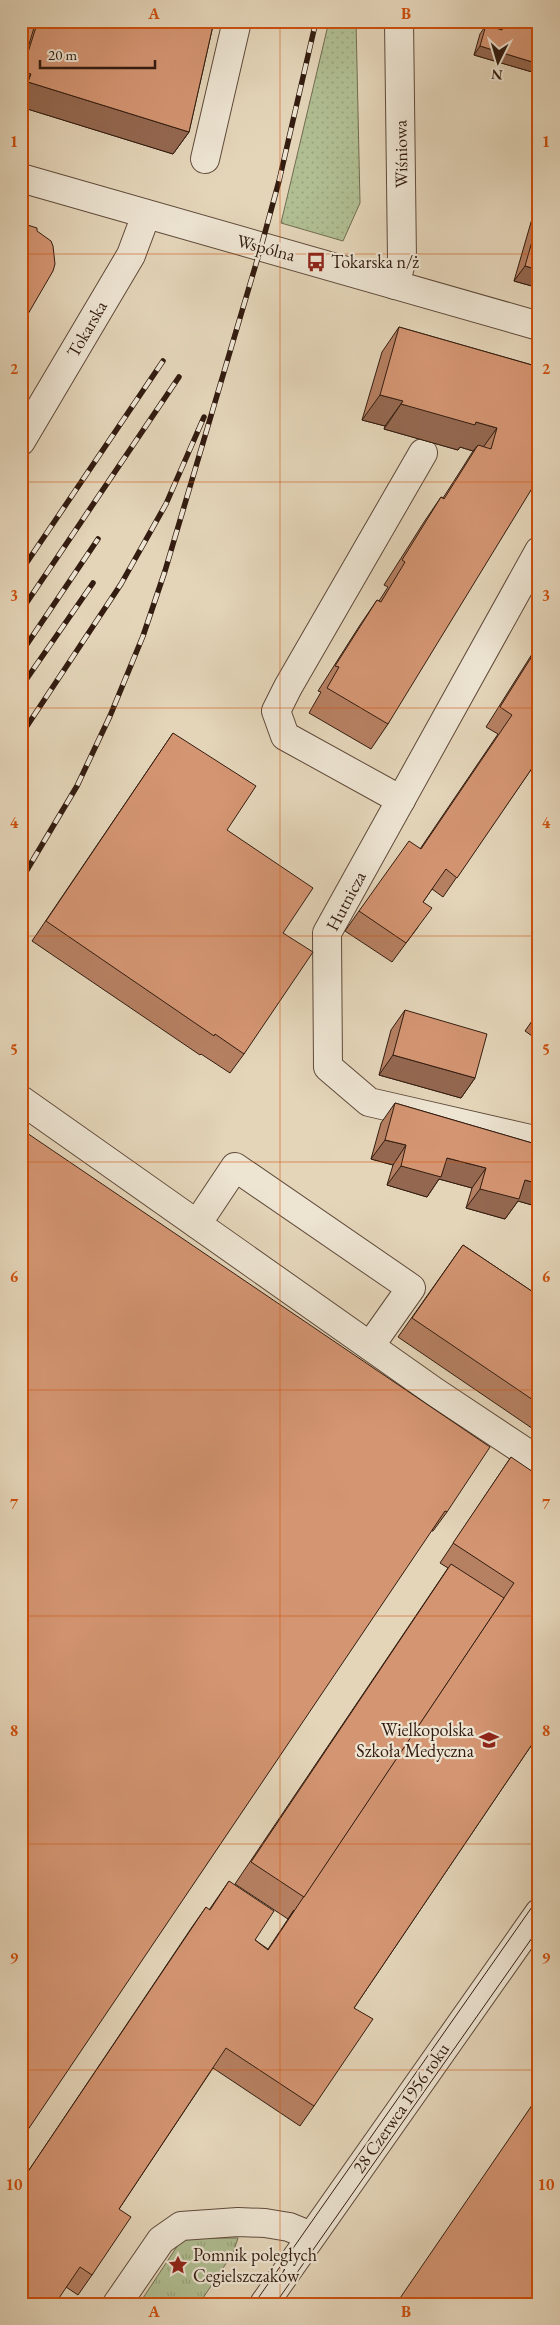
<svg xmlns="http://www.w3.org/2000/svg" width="560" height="2325" font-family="'EB Garamond',serif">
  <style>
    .grass { fill: url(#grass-tufts); stroke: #726d51 }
    .garden { fill: url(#garden-dots); stroke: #726d51 }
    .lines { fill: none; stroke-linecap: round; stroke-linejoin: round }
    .minor-casing { stroke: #5f4a3a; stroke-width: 30 }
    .minor { stroke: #ede4d2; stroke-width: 28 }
    .tram { stroke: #331c10; stroke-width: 1 }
    .rail-casing { stroke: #331c10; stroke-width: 5.5 }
    .rail { stroke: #ede4d2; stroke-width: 4; stroke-dasharray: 11; stroke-linecap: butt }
    .wall { fill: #b68062; stroke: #331c10 }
    .shaded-wall { fill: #946850; stroke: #331c10 }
    .building { fill: #d49572; stroke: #331c10 }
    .grid { fill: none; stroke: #cd500d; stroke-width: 1; stroke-opacity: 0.55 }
    .labels { text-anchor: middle; stroke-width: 4.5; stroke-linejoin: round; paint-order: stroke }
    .street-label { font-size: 18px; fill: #331c10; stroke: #ede4d2 }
    .poi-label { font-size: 18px; fill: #331c10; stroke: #ede4d2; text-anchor: start }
    .neatline { fill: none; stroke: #cd500d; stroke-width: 2 }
    .grid-label { font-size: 16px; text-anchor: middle; font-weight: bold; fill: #cd500d }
  </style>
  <defs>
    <pattern id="grass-tufts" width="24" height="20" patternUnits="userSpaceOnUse" patternTransform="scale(1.25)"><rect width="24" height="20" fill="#b0be92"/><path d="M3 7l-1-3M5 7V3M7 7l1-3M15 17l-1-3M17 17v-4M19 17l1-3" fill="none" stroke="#98a37d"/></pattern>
    <pattern id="garden-dots" width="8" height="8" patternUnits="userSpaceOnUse" patternTransform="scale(1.25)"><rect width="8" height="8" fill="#b0be92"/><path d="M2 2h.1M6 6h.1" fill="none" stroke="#98a37d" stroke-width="1.8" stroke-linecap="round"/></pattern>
  </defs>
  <rect width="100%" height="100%" fill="#e4d5b9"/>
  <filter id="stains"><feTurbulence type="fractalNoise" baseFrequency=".004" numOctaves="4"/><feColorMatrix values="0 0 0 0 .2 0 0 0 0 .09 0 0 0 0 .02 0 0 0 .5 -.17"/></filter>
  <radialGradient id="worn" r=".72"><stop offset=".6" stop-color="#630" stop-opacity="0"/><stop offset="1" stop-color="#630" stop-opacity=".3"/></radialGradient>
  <!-- grass -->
  <polygon class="grass" points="193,2238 238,2238 233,2253 199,2304 139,2304 178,2245 185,2239"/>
  <!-- garden -->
  <polygon class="garden" points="329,21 356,21 360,203 343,241 281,223"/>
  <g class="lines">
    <defs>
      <g id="minor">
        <polyline points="205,159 237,21"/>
        <polyline points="21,178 539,326"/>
        <polyline points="395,285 402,259 399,21"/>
        <polyline points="21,441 131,255 146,215"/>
        <polyline points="539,551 327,933 328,1067 369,1102 539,1141"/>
        <polyline points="401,800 285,736 276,711 288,687 423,453"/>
        <polyline points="21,1100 435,1392 539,1461"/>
        <polyline points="197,1224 235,1167 411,1288 370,1346"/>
        <polyline points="117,2304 161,2240 181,2226 238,2222 265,2223 289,2227 311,2236"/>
        <polyline points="264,2304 539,1913"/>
      </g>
    </defs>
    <!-- minor casing -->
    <use href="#minor" class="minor-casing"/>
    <!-- minor -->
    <use href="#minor" class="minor"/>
    <!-- tram -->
    <g class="tram">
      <polyline points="254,2304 539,1897"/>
      <polyline points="275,2304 539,1928"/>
    </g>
    <defs>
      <g id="rail">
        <polyline points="21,571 163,361"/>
        <polyline points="21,611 179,377"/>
        <polyline points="21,653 98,539"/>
        <polyline points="21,687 93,583"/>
        <polyline points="21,735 121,584 166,504 204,417"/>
        <polyline points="21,880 77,786 110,716 143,636 165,571 261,247 279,181 316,21"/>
      </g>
    </defs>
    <!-- rail casing -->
    <use href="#rail" class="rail-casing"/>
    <!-- rail -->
    <use href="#rail" class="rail"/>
  </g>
  <!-- wall -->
  <g class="wall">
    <polygon points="21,21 214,21 189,132 173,154 21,107"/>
    <polygon points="503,21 516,21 539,28 539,74 474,55 480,34 486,25 499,29 500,26"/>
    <polygon points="539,201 539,288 514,281 536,205"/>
    <polygon points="399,327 539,367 388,724 371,749 309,713 321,692 318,691 360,625 377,600 379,601 388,587 384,585 424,522 441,497 443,498 461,470 473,451 460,447 458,450 384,429 385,426 362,420 382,352"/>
    <polygon points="539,643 539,758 443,897 432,889 423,902 418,927 392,962 345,931 359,911 420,849 498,734 486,727"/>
    <polygon points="173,733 283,933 244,1054 230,1073 201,1054 200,1055 32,941"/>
    <polygon points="405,1010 475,1078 461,1098 379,1075 391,1030"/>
    <polygon points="539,1011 539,1041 525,1031"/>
    <polygon points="395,1103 539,1145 539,1207 518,1201 505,1219 466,1208 472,1188 439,1179 427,1197 387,1185 393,1165 371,1159 381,1123"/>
    <polygon points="21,1129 447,1512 433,1531 432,1531"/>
    <polygon points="463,1245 539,1296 539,1433 398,1337"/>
    <polygon points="511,1457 539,1734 354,2008 314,2106 300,2126 213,2068 119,2209 92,2275 78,2295 66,2287 21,2304 21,2182 192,1927 206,1907 209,1910 229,1881 255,1940 268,1949 294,1910 288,1919 235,1884 448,1568 440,1563"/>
  </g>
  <!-- shaded-wall -->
  <g class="shaded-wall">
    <polygon points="480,46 539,64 539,74 474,55"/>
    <polygon points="22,71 31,74 21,87 21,73"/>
    <polygon points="28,82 189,132 173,154 21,107 21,92"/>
    <polygon points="525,266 539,270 539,288 514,281"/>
    <polygon points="380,395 403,401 385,426 362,420"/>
    <polygon points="401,404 476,422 497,428 479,453 478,445 473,451 460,447 458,450 384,429"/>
    <polygon points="393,1055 475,1078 461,1098 379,1075"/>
    <polygon points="385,1140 406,1145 393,1165 371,1159"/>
    <polygon points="447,1158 486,1168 472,1188 439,1179 427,1197 387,1185 401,1166"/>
    <polygon points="525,1180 539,1184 539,1207 518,1201 505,1219 466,1208 480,1189"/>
  </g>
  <!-- building -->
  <g class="building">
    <polygon points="21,21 36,21 21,71"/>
    <polygon points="38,21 169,21 173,22 173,21 214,21 189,132 28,82 31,74 22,71"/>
    <polygon points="505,21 516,21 539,28 539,64 480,46 486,25 502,30"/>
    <polygon points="539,217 539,270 525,266"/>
    <polygon points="21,223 37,228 37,231 51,241 53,246 55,264 53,271 21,326"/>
    <polygon points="399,327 539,367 539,477 388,724 327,688 339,667 335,666 377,600 381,602 405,562 402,560 441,497 444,499 478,445 491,449 497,428 476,422 475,425 401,404 403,401 380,395"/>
    <polygon points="539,645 539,715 533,725 539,729 539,758 457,878 446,869 423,902 432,908 406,943 359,911 409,841 421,849 512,715 500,707"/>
    <polygon points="173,733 256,786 227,830 313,888 283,933 313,952 244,1054 215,1034 214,1036 46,921"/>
    <polygon points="405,1010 487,1034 475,1078 393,1055"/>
    <polygon points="395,1103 539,1145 539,1184 525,1180 519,1199 480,1189 486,1168 447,1158 441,1177 401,1166 406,1145 385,1140"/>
    <polygon points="21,1129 490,1447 447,1512 445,1511 21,2140"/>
    <polygon points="463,1245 539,1296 539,1404 412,1318"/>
    <polygon points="511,1457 539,1476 539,1734 354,2008 373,2019 314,2106 226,2048 119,2209 131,2217 92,2275 80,2267 55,2304 21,2304 21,2182 206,1907 210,1910 229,1881 274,1911 255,1940 268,1950 514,1583 453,1543"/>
    <polygon points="451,1564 504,1598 304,1897 251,1862"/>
    <polygon points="539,2095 539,2304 396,2304"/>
  </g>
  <!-- grid -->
  <path class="grid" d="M 280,21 L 280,2304M 21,254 L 539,254M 21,482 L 539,482M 21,708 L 539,708M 21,936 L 539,936M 21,1162 L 539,1162M 21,1390 L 539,1390M 21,1616 L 539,1616M 21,1844 L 539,1844M 21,2070 L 539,2070"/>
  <!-- icons -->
  <defs>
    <symbol id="bus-bare" viewBox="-9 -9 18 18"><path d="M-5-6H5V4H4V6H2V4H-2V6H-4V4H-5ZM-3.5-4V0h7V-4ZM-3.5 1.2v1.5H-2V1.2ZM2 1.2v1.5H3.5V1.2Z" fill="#8f2418" stroke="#ede4d2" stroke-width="2.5" paint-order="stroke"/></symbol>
    <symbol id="school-bare" viewBox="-9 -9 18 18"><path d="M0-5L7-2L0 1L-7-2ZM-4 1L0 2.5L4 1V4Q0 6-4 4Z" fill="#8f2418" stroke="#ede4d2" stroke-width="2.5" paint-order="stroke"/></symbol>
    <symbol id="sight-bare" viewBox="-9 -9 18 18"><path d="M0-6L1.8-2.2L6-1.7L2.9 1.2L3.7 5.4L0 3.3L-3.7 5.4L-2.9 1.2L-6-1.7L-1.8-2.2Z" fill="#8f2418" stroke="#ede4d2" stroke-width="2.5" paint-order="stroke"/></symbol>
  </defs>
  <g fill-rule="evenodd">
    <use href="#bus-bare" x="302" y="248" width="28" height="28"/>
    <use href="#school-bare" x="475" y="1726" width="28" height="28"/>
    <use href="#sight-bare" x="164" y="2251" width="28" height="28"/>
  </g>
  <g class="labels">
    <!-- street labels -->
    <g class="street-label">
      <text transform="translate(401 154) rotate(-91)" y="6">Wiśniowa</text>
      <text transform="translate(266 248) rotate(15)" y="6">Wspólna</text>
      <text transform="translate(87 329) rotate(-60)" y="6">Tokarska</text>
      <text transform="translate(346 901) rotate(-62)" y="6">Hutnicza</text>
      <text transform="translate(401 2108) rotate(-55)" y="6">28 Czerwca 1956 roku</text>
    </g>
    <!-- poi labels -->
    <g class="poi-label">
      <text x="331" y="268">Tokarska n/ż</text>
      <text x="474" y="1736" text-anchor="end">Wielkopolska<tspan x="474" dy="21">Szkoła Medyczna</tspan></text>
      <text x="193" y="2261">Pomnik poległych<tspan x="193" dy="21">Cegielszczaków</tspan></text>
    </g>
  </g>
  <!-- margin -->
  <rect width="560" height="2325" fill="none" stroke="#e4d5b9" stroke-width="55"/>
  <!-- north arrow -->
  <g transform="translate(498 62) rotate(185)" stroke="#ede4d2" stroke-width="4" paint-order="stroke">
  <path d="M0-4L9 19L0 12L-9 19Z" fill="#331c10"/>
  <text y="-8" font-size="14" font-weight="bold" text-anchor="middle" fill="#331c10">N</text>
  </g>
  <!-- scale -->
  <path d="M40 60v8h115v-8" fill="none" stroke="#331c10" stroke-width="2.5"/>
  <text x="48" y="60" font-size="15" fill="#331c10" stroke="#ede4d2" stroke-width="4" paint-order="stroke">20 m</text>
  <rect x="28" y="28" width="504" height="2270" class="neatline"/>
  <g class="grid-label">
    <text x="154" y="19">A</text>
    <text x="406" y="19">B</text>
    <text x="14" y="147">1</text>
    <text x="546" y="147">1</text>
    <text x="14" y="374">2</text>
    <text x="546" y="374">2</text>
    <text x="14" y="601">3</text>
    <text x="546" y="601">3</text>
    <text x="14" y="828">4</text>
    <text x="546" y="828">4</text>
    <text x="14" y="1055">5</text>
    <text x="546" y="1055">5</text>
    <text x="14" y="1282">6</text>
    <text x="546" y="1282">6</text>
    <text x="14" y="1509">7</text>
    <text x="546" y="1509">7</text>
    <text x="14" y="1736">8</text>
    <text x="546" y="1736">8</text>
    <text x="14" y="1963">9</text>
    <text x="546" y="1963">9</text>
    <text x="14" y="2190">10</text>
    <text x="546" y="2190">10</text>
    <text x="154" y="2317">A</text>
    <text x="406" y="2317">B</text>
  </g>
  <rect width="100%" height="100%" filter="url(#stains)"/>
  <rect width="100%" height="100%" fill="url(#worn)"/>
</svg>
